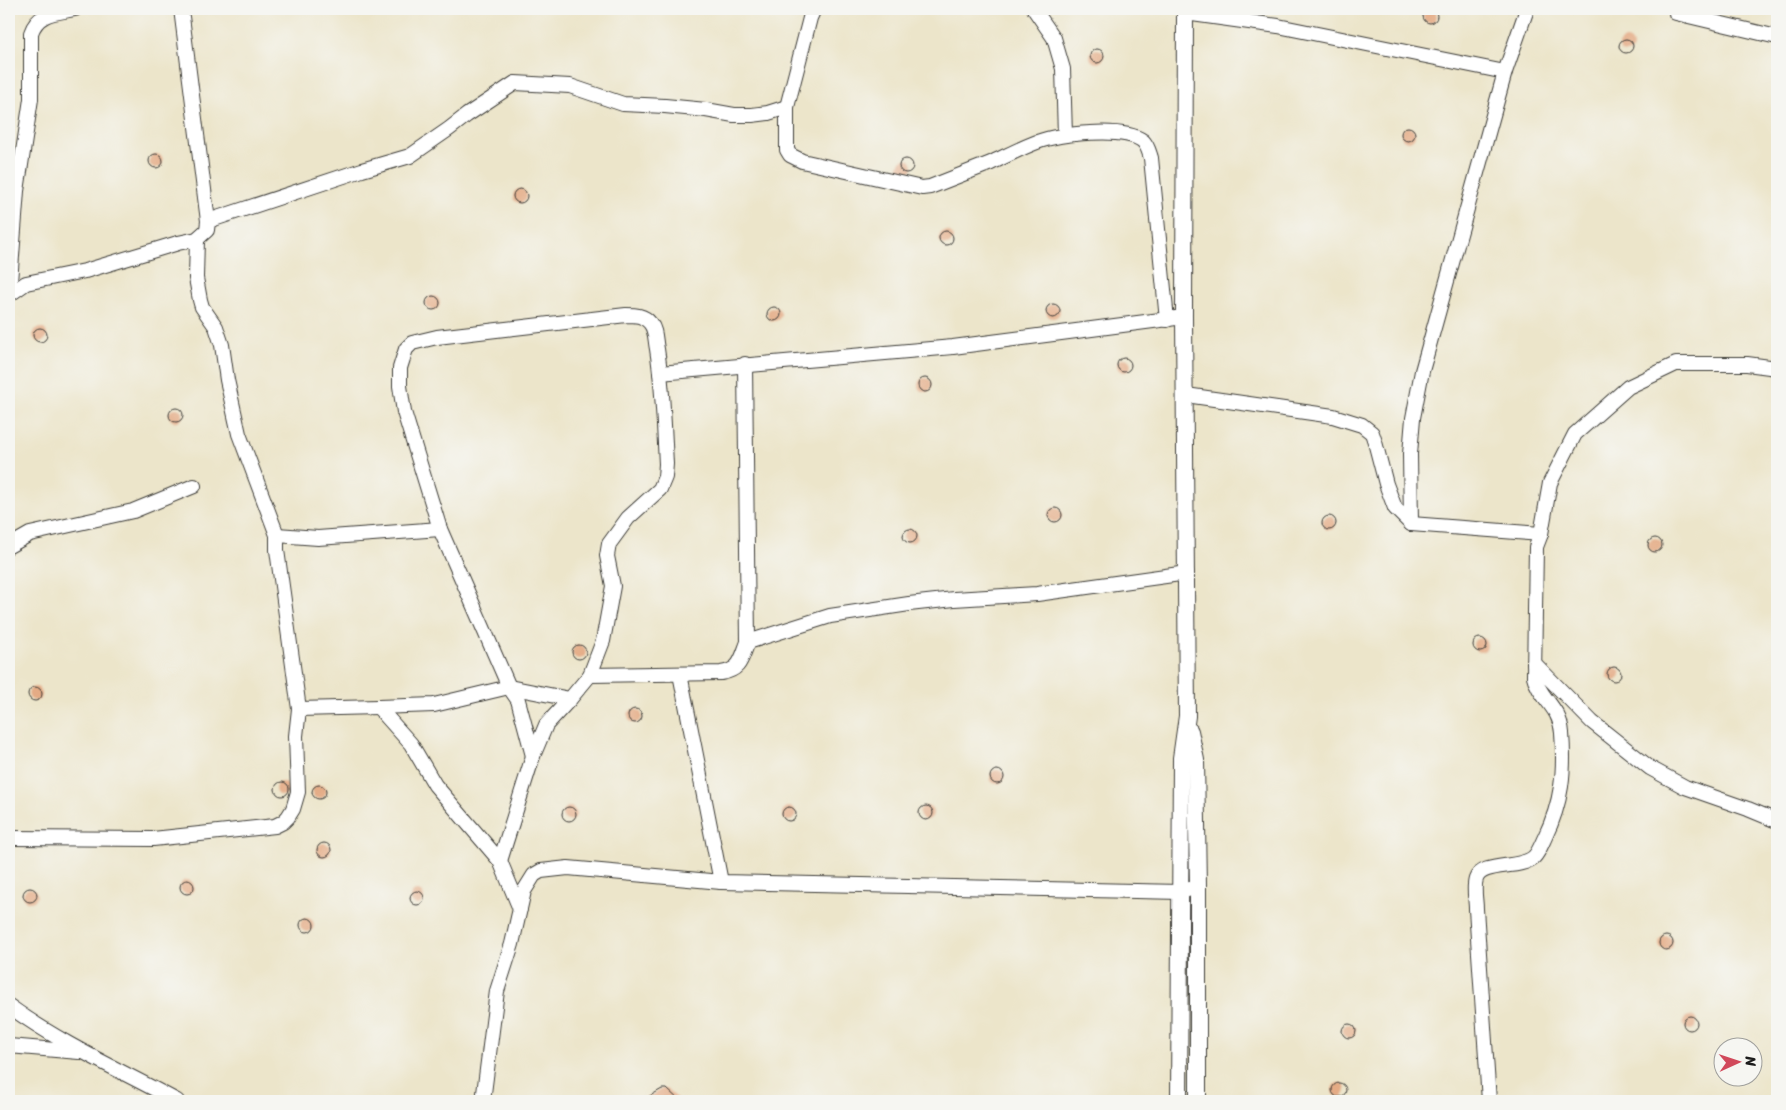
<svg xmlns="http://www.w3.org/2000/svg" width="1786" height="1110" font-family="Sriracha,sans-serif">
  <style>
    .building { fill: #e4ab85 }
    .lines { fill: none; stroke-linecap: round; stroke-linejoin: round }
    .minor-casing { stroke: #3b3a36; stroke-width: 16 }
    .tertiary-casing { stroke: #3b3a36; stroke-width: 18 }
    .minor { stroke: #fff; stroke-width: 14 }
    .tertiary { stroke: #fff; stroke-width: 16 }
  </style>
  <rect width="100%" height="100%" fill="#f6f6f2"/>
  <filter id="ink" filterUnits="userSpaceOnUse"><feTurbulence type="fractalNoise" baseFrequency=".02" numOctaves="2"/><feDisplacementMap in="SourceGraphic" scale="10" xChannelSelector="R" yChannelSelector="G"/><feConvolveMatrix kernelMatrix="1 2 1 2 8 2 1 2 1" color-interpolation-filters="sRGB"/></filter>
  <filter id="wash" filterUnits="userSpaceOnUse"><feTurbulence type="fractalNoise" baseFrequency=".0096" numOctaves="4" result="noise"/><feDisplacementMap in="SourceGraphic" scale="20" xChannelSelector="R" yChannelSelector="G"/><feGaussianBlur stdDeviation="1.12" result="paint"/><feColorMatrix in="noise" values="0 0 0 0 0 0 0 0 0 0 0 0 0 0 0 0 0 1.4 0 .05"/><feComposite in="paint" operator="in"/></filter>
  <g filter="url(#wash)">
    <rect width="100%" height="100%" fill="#ece5ca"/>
    <g id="blocks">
      <!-- building -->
      <g class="building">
        <circle cx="1430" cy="16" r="7"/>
        <circle cx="1626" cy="46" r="7"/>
        <circle cx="1097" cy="56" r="7"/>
        <circle cx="1408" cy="134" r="7"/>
        <circle cx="156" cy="161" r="7"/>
        <circle cx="906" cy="166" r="7"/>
        <circle cx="520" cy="196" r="7"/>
        <circle cx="946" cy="238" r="7"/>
        <circle cx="433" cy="303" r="7"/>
        <circle cx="1053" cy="311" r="7"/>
        <circle cx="774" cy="314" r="7"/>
        <circle cx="40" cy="335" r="7"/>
        <circle cx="1124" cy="365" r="7"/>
        <circle cx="925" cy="385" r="7"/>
        <circle cx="176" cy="415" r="7"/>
        <circle cx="1055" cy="515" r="7"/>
        <circle cx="1329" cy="523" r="7"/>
        <circle cx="910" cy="536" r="7"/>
        <circle cx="1655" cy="545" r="7"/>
        <circle cx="1480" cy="645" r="7"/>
        <circle cx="579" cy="652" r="7"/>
        <circle cx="1614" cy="674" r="7"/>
        <circle cx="35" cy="694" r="7"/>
        <circle cx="635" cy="716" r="7"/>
        <circle cx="997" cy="777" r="7"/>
        <circle cx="282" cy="789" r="7"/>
        <circle cx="319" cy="792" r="7"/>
        <circle cx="926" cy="813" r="7"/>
        <circle cx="569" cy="814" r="7"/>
        <circle cx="789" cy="814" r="7"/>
        <circle cx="324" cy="850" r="7"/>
        <circle cx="187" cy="887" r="7"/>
        <circle cx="30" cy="895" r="7"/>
        <circle cx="417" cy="898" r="7"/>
        <circle cx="307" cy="925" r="7"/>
        <circle cx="1666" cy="943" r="7"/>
        <circle cx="1690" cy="1023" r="7"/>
        <circle cx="1349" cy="1031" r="7"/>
        <circle cx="1339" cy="1090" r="7"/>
        <polygon points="662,1089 667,1089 680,1101 641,1101"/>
      </g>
    </g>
  </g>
  <g filter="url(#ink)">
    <use href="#blocks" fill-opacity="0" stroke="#3b3a36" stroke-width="1"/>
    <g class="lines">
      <defs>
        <g id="minor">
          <path d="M 814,9 L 810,18 L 787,107 L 787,150 L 790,155 L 802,161 L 922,188 L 930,187 C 950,179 971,171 991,163 C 1006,156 1021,148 1037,142 C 1059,134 1123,126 1143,141 C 1148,146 1149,152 1151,158 L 1167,320"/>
          <polyline points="1034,9 1054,38 1063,69 1065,135"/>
          <polyline points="1676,9 1676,13 1777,37"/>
          <polyline points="1185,13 1278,26 1505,72"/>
          <polyline points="208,221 362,170 410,156 449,129 467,115 515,83 570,86 623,104 665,106 706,110 734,115 752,115 768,113 787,107"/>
          <polyline points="9,295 26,283 85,271 178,243 197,239 207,230 208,221 181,9"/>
          <path d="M 9,295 L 17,191 L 31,99 L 31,33 C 38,12 56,13 75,9"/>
          <polyline points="660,373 953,347 1176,318"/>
          <polyline points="1186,395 1333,416 1362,425 1372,433 1375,442 1386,484 1395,508 1411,524 1541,534"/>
          <polyline points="1411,524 1410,454 1413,418 1422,371 1505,72 1527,9"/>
          <polyline points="277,535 318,538 440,529"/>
          <polyline points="9,546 30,534 133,511 194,486"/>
          <polyline points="748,642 830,616 909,604 954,599 1037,594 1187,573"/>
          <polyline points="1534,663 1592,722 1650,768 1685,787 1748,809 1777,821"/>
          <polyline points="680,674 721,882"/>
          <polyline points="378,707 411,744 435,785 500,861 520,909"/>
          <path d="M 299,709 L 378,707 L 434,705 L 509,687 L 570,699 L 590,675 L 721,673 C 741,670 741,659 748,642 L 745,364"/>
          <path d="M 533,756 L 518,700 L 509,687 L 440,529 L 404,412 L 400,386 L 400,368 L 406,349 L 412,343 L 437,337 L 626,315 C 635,315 644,315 650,323 C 656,330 655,340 657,349 C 663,387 664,426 666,464 L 665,477 L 660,489 L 628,518 L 609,544 L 607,556 L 613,586 L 603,641 L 590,675"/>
          <polyline points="9,838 153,839 275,826 283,822 288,817 293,809 298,792 296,736 299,709 277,550 277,535 239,434 227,380 222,345 216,327 202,307 200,300 196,278 197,239"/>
          <polyline points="500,861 533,756 546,725 570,699"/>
          <path d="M 9,1006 C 61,1044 120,1070 177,1101"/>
          <polyline points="9,1046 79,1052"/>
          <polyline points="483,1101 497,991 512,944 524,891 534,875 541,871 568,868 721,882 1181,892 1190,889"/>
          <path d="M 1489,1101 L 1476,909 C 1476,900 1473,888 1476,879 C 1482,861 1520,870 1534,857 C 1539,852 1542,843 1545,837 C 1562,802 1565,772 1562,733 C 1560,706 1539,699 1534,676 L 1536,547 L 1541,534 L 1550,483 L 1575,434 L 1628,387 L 1676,364 L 1747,364 L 1777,368"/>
        </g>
        <g id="tertiary">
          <polyline points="1190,731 1196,760 1198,887 1198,1101"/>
          <polyline points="1179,1101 1181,758 1187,716 1184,316 1185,9"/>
        </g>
      </defs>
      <!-- minor casing -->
      <use href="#minor" class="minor-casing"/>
      <!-- tertiary casing -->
      <use href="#tertiary" class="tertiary-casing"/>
      <!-- minor -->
      <use href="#minor" class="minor"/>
      <!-- tertiary -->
      <use href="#tertiary" class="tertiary"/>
    </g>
  </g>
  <!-- margin -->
  <rect width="1786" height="1110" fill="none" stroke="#f6f6f2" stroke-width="30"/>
  <!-- north arrow -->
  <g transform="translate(1738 1062) rotate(87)"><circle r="24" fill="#f6f6f2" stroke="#9f9f9c"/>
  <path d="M0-4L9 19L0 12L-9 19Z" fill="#d1495b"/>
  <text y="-8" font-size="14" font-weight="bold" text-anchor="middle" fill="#1c1c1c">N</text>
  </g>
</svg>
